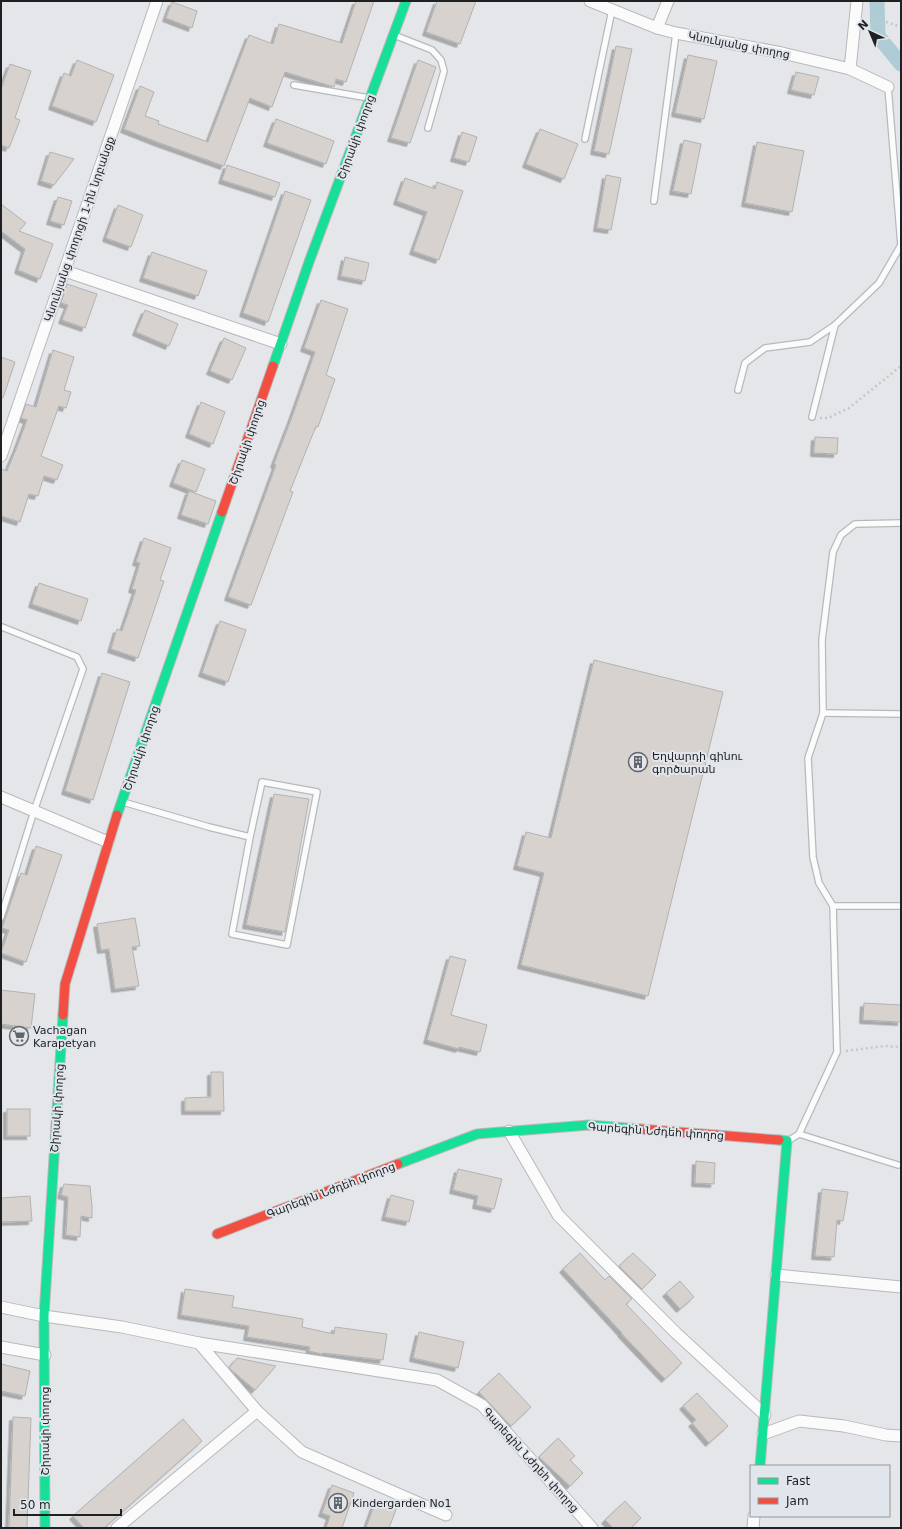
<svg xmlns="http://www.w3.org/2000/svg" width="902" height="1529" font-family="'DejaVu Sans','Noto Sans Armenian',sans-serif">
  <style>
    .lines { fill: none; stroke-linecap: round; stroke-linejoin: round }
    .canal { stroke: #adccd6; stroke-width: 15 }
    .building { fill: #d7d2ce; stroke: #b2b2b2; filter: url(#shadow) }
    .lane-casing { stroke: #b7b9bb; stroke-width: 8 }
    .street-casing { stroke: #b7b9bb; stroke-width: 13 }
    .fast-casing { stroke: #b7b9bb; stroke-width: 11 }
    .jam-casing { stroke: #b7b9bb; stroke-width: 11 }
    .path { stroke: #c6c7c8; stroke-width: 2.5; stroke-dasharray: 2 3; stroke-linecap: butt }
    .lane { stroke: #fbfbfc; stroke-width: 5.5 }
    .street { stroke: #fbfbfc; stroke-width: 11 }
    .fast { stroke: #16e098; stroke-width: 9 }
    .jam { stroke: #f24e42; stroke-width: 9 }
    .labels { text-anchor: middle; stroke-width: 4; stroke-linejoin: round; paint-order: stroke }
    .street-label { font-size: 11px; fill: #1e2022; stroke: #e1e5ec }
    .poi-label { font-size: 11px; fill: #1e2022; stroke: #e1e5ec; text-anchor: start }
  </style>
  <defs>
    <filter id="shadow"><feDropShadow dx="-3.5" dy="3.5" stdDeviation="0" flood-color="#0004"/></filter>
  </defs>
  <rect width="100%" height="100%" fill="#e4e6e9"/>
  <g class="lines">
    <!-- canal -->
    <polyline class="canal" points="877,1 878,36 901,64"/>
  </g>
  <!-- building -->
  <g class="building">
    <polygon points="356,1 374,1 346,82 336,79 334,87 285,72 272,107 250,98 224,166 157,142 124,129 140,86 154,92 145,116 159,121 158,124 208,142 249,35 273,44 279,24 342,43"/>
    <polygon points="437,1 476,1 460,44 426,32"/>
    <polygon points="172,2 197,11 192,28 166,18"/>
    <polygon points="616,46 632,49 609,154 594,151"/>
    <polygon points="688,55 717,61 704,119 675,113"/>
    <polygon points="77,60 114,75 96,122 52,106 64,73 71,76"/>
    <polygon points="418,60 436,67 410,143 391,138"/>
    <polygon points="10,64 31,71 15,118 20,120 9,148 1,145 1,89"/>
    <polygon points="796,72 819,77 814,95 791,90"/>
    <polygon points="276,119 334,141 326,164 267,143"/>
    <polygon points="540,129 578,144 564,179 526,164"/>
    <polygon points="462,132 477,137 469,162 454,158"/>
    <polygon points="684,140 701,144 691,194 673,191"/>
    <polygon points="757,142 804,151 792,212 745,203"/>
    <polygon points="50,152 74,159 54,185 41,181"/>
    <polygon points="227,165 280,183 275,197 222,180"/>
    <polygon points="606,175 621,178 611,230 597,228"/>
    <polygon points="405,178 435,189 437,182 463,191 439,260 413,251 427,212 397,201"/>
    <polygon points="285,191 311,200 268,322 243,313"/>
    <polygon points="58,197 72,201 64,225 50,221"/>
    <polygon points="1,204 26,223 19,231 53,244 40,279 18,270 25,249 1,231"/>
    <polygon points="118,205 143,215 131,247 106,238"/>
    <polygon points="152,252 207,271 198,296 143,278"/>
    <polygon points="345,257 369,263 365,281 341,276"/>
    <polygon points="67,284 97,294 85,328 62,320 68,305 61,303"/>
    <polygon points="321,300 348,309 326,375 335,379 318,427 316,426 290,491 293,492 251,605 228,597 276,465 274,464 292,417 315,352 304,348"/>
    <polygon points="145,310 178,324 169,346 136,332"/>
    <polygon points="224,338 246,348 232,380 210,371"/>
    <polygon points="53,350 74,357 64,390 71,392 66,408 59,406 41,456 63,465 57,480 44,476 38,496 29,494 20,522 1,516 1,469 7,471 17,447 27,420 21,418 26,404 36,407"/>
    <polygon points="1,357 15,362 3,398 1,398"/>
    <polygon points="201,402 225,412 213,444 189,434"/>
    <polygon points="815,437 838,438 837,454 814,453"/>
    <polygon points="182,460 205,469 196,492 173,483"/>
    <polygon points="189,491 216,501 208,524 181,515"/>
    <polygon points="144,538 171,548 160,580 164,581 138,658 111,649 117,629 122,631 136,590 132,589 140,563 136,562"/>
    <polygon points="39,583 88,599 81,621 32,604"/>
    <polygon points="220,621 246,630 228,682 202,673"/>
    <polygon points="594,660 723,692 648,996 521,965 544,873 517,866 526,832 551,838"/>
    <polygon points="102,673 130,682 93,800 65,791"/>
    <polygon points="274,794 309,799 285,932 246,925"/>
    <polygon points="36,846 62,855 26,962 1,953 9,930 2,928 21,873 27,875"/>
    <polygon points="135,918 140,946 132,947 139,986 115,989 109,949 101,950 97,924"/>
    <polygon points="450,956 466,960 451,1015 487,1025 480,1052 459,1047 459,1049 427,1040"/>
    <polygon points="1,990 35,994 31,1028 1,1024"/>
    <polygon points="864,1003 901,1005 901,1022 863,1020"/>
    <polygon points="211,1072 223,1072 224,1111 185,1111 185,1098 211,1097"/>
    <rect x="7" y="1109" width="23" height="27"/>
    <polygon points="696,1161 715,1163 714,1184 695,1183"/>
    <polygon points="458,1169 502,1179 494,1209 476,1205 478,1196 453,1190"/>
    <polygon points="64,1184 90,1186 92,1206 92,1218 81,1216 80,1237 66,1235 68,1197 61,1195"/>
    <polygon points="822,1189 848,1192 843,1221 837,1220 834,1257 815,1256"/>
    <polygon points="391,1195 414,1201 409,1222 385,1217"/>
    <polygon points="30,1196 32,1221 1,1222 1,1198"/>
    <polygon points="580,1253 605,1280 609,1276 632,1299 626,1304 682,1363 665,1379 621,1333 622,1333 563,1269"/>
    <polygon points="633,1253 656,1275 642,1289 619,1266"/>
    <polygon points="680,1281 694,1297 680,1309 666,1293"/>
    <polygon points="185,1289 234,1296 232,1307 303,1319 302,1327 334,1334 335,1327 387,1334 383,1360 323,1353 322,1354 309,1351 310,1347 247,1337 249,1326 181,1315"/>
    <polygon points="419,1332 464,1342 458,1368 413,1358"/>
    <polygon points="237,1358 276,1366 255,1390 229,1368"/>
    <polygon points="1,1364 30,1371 25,1396 1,1391"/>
    <polygon points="499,1373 531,1407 511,1426 479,1392"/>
    <polygon points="697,1393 728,1426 709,1443 692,1423 696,1420 683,1406"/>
    <polygon points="13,1417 31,1418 27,1528 9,1528"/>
    <polygon points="183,1419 202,1441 104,1528 84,1528 73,1516"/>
    <polygon points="558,1438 575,1456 570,1460 583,1473 570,1486 539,1457"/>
    <polygon points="332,1485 354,1493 342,1528 326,1528 330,1516 322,1513"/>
    <polygon points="376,1500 397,1507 389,1528 366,1528"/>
    <polygon points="625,1501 641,1518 631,1528 613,1528 605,1520"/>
  </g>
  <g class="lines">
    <defs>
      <g id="lane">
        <polyline points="394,35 432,50 441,60 444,71 428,128"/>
        <polyline points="294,85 369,98"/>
        <polyline points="585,139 612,10"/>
        <polyline points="654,201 676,33"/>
        <polyline points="738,390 745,363 765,348 810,342 835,325 879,283 901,245 888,87"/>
        <polyline points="812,417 835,325"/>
        <polyline points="1,628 2,627 77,657 83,669 34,811 1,917"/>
        <polyline points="823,713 901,714"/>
        <polyline points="123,802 209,827 250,837 262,782 317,792 287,945 232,934 250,837"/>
        <polyline points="833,906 819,883 813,857 808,758 823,713 822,640 833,552 841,535 855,524 901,523"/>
        <polyline points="799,1134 898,1165"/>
        <polyline points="788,1141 799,1134 837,1052 833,906 901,906"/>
      </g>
      <g id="street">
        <polyline points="590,1 657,28 676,33 782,53 850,69 888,87"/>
        <polyline points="657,28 668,1"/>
        <polyline points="850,69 857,1"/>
        <polyline points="65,271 281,344"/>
        <polyline points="1,456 157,1"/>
        <polyline points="1,797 108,842"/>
        <polyline points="509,1131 558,1215 676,1333 765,1415"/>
        <polyline points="776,1275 901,1287"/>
        <polyline points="1,1307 44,1316 122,1327 199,1343 437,1380 482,1405 592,1528"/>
        <polyline points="199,1343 257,1411 302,1452 446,1515"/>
        <polyline points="1,1347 45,1355"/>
        <polyline points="763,1434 799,1421 844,1426 886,1435 901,1436"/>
        <polyline points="117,1528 257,1411"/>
        <polyline points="753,1528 754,1516"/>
      </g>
      <g id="fast">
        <polyline points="273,366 309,262 406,1"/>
        <polyline points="117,815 222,512"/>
        <polyline points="398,1164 477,1134 589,1125 640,1129"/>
        <polyline points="760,1466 787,1141 779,1140"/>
        <polyline points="45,1528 44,1316 63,1015"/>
      </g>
      <g id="jam">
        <polyline points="222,512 273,366"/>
        <polyline points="63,1015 65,984 117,815"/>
        <polyline points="640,1129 779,1140"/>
        <polyline points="217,1234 398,1164"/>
      </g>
    </defs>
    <!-- lane casing -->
    <use href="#lane" class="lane-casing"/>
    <!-- street casing -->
    <use href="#street" class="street-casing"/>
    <!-- fast casing -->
    <use href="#fast" class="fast-casing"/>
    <!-- jam casing -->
    <use href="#jam" class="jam-casing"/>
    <!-- path -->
    <g class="path">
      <polyline points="866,24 886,22 901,27"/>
      <polyline points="820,418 828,418 849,408 901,366"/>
      <polyline points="846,1051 884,1046 901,1047"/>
    </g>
    <!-- lane -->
    <use href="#lane" class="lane"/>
    <!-- street -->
    <use href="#street" class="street"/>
    <!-- fast -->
    <use href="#fast" class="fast"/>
    <!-- jam -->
    <use href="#jam" class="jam"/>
  </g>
  <!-- icons -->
  <defs>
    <symbol id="building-ring" viewBox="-11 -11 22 22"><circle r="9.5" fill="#e1e5ec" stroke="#636568" stroke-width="1.5"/><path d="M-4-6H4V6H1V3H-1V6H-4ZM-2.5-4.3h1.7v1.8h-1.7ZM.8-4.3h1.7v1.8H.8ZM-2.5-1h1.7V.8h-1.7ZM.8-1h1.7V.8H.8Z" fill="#636568"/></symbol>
    <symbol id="supermarket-ring" viewBox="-11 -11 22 22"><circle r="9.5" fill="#e1e5ec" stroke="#636568" stroke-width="1.5"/><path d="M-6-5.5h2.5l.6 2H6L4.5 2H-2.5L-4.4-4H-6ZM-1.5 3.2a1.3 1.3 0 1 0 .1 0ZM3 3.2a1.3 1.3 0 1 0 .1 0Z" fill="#636568"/></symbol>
  </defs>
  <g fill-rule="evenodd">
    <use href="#building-ring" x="627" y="751" width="22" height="22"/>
    <use href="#supermarket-ring" x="8" y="1025" width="22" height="22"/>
    <use href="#building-ring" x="327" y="1492" width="22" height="22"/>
  </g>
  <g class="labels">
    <!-- street labels -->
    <g class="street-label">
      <text transform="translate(739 45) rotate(11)" y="4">Կնունյանց փողոց</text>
      <text transform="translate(356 137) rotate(-70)" y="4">Շիրակի փողոց</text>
      <text transform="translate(79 229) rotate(-71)" y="4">Կնունյանց փողոցի 1-ին նրբանցք</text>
      <text transform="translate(247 442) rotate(-71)" y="4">Շիրակի փողոց</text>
      <text transform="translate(141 748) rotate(-71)" y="4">Շիրակի փողոց</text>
      <text transform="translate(57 1108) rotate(-86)" y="4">Շիրակի փողոց</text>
      <text transform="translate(656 1131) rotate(4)" y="4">Գարեգին Նժդեհ փողոց</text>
      <text transform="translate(331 1190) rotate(-21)" y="4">Գարեգին Նժդեհ փողոց</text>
      <text transform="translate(45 1431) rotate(-90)" y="4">Շիրակի փողոց</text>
      <text transform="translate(531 1460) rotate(48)" y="4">Գարեգին Նժդեհ փողոց</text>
    </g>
    <!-- poi labels -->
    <g class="poi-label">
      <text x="652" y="760">Եղվարդի գինու<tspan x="652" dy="13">գործարան</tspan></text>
      <text x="33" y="1034">Vachagan<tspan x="33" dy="13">Karapetyan</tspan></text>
      <text x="352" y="1507">Kindergarden No1</text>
    </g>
  </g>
  <!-- border -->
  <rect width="902" height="1529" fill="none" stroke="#1e2022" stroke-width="4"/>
  <!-- legend -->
  <rect x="750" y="1465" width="140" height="52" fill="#e1e5ec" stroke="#93969b"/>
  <rect x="758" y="1478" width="20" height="6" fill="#16e098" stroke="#93969b"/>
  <text x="786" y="1485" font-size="12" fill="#1e2022">Fast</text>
  <rect x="758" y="1498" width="20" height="6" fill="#f24e42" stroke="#93969b"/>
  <text x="786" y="1505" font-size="12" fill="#1e2022">Jam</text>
  <!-- north arrow -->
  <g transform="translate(870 32) rotate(316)" stroke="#e1e5ec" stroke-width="3" paint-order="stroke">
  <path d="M0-3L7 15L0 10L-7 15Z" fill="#1e2022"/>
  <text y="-6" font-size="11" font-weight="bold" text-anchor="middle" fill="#1e2022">N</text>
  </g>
  <!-- scale -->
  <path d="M14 1509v6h107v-6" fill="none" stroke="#1e2022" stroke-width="2"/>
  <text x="20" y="1509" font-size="12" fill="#1e2022" stroke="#e1e5ec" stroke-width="3" paint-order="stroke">50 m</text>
</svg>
